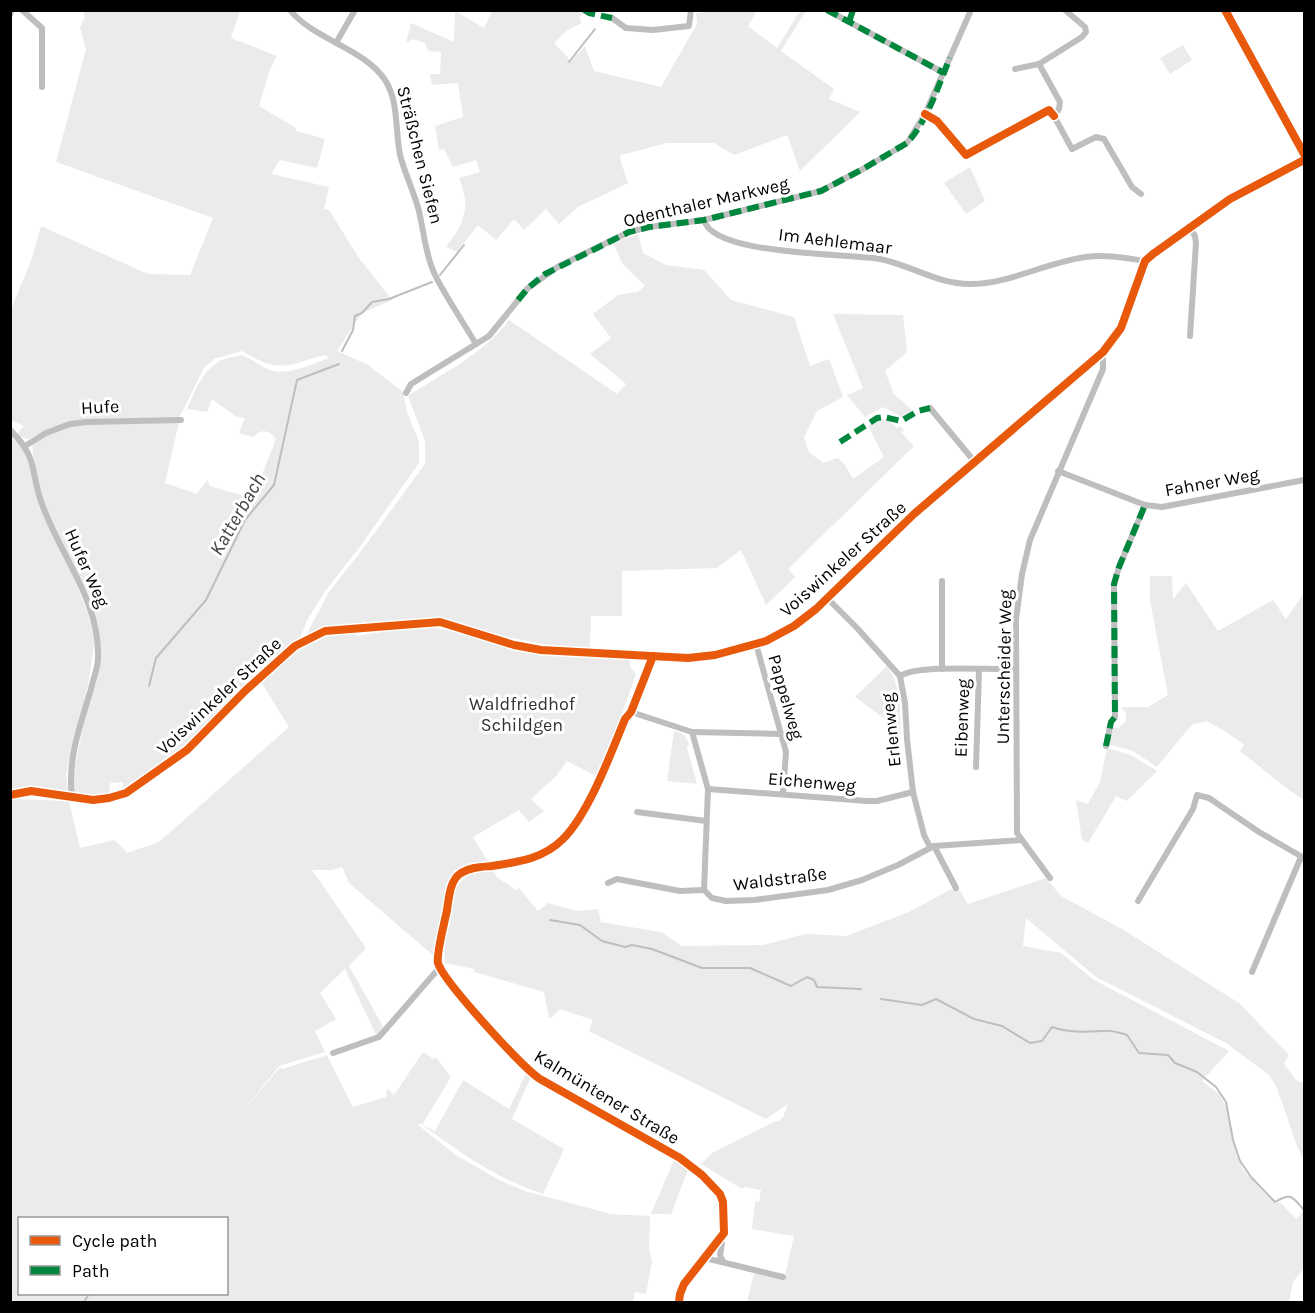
<svg xmlns="http://www.w3.org/2000/svg" width="1315" height="1313" font-family="Karla,sans-serif">
  <style>
    .green { fill: #ebebeb; fill-rule: evenodd }
    .lines { fill: none; stroke-linecap: round; stroke-linejoin: round }
    .stream { stroke: #bebebe; stroke-width: 2 }
    .minor { stroke: #bebebe; stroke-width: 6 }
    .secondary { stroke: #b8b8b8; stroke-width: 9 }
    .quiet { stroke: #00873e; stroke-width: 6; stroke-dasharray: 12 6; stroke-linecap: butt }
    .cycleway-casing { stroke: #fff; stroke-width: 11 }
    .cycleway { stroke: #e8590c; stroke-width: 8 }
    .labels { text-anchor: middle; stroke-width: 6; stroke-linejoin: round; paint-order: stroke }
    .street-label { font-size: 18px; fill: #000; stroke: #fff }
    .park-label { font-size: 18px; fill: #323232; stroke: #fff }
    .water-label { font-size: 20px; font-style: italic; fill: #434343; stroke: #fff }
  </style>
  <rect width="100%" height="100%" fill="#fff"/>
  <!-- green -->
  <g class="green">
    <path d="M 702,10 L 757,11 L 748,26 L 777,48 L 800,11 L 806,11 L 781,51 L 834,89 L 829,99 L 860,112 L 800,171 L 787,135 L 734,155 L 714,143 L 667,143 L 621,155 L 620,154 L 621,162 L 628,183 L 578,207 L 559,224 L 546,209 L 524,230 L 514,219 L 496,240 L 478,225 L 457,252 L 446,247 C 465,222 471,208 459,178 L 480,172 L 476,160 L 453,167 L 444,149 L 439,150 L 435,126 L 463,117 L 458,83 L 432,85 L 430,74 L 440,74 L 441,52 L 428,51 L 425,43 L 413,39 L 406,43 L 411,23 L 454,42 L 455,11 L 484,28 L 492,11 L 584,11 L 579,18 L 582,23 L 566,31 L 554,43 L 571,61 L 585,46 L 594,71 L 661,87 L 697,24 L 696,13 L 701,13 Z"/>
    <path d="M 83,11 L 240,11 L 231,38 L 277,56 L 270,69 L 259,106 L 296,128 L 296,131 L 325,139 L 317,168 L 280,160 L 271,174 L 329,187 L 324,209 L 329,210 L 359,258 L 392,300 L 362,313 L 337,351 L 368,365 L 403,392 L 407,412 L 419,442 L 419,463 L 359,548 L 326,590 L 307,620 L 299,642 L 229,703 L 209,728 L 185,750 L 136,783 L 123,789 L 123,782 L 110,783 L 109,796 L 91,801 L 73,798 L 73,776 L 99,647 L 101,647 C 93,594 63,553 45,505 C 38,486 34,465 32,446 C 50,417 147,421 179,422 L 165,483 L 197,494 L 207,480 L 210,486 L 248,497 L 259,482 L 276,439 C 269,430 262,428 253,437 L 239,433 L 245,418 L 235,416 L 212,399 L 207,412 L 187,409 C 194,393 201,373 217,363 C 223,358 233,357 241,355 C 251,358 260,366 270,370 C 288,376 312,364 329,358 L 325,355 C 285,365 282,375 242,351 L 214,359 L 204,368 L 179,418 L 81,420 L 61,425 L 29,439 L 23,438 L 17,434 L 24,426 L 11,420 L 10,312 L 31,261 L 41,226 L 148,274 L 190,275 L 213,218 L 56,162 L 86,49 L 80,28 L 85,16 Z"/>
    <polygon points="1183,45 1192,60 1170,74 1160,58"/>
    <polygon points="970,167 985,201 966,214 944,183"/>
    <path d="M 638,234 L 643,253 L 666,265 L 704,270 L 731,300 L 794,317 L 810,366 L 829,359 L 843,397 L 817,411 L 804,437 L 809,452 L 823,463 L 838,458 L 845,465 L 853,479 L 884,457 L 868,426 L 880,419 L 890,421 L 897,428 L 900,426 L 904,430 L 901,432 L 914,446 L 788,569 L 795,577 L 766,605 L 741,550 L 717,568 L 622,571 L 622,616 L 591,616 L 590,648 L 549,645 L 508,637 L 443,620 L 417,618 L 366,627 L 329,627 L 306,635 L 329,592 L 362,550 L 425,464 L 425,441 L 408,396 C 443,373 484,354 509,320 L 617,394 L 626,384 L 590,354 L 611,338 L 593,314 L 618,295 L 637,292 L 645,286 L 622,263 L 613,243 Z"/>
    <polygon points="833,314 903,315 907,352 885,371 894,394 912,410 902,417 883,407 865,417 847,395 863,388"/>
    <polygon points="10,436 21,446 30,463 68,564 87,611 95,640 88,685 66,775 69,797 16,795 11,798"/>
    <polygon points="1150,576 1172,576 1173,599 1186,583 1218,631 1273,600 1286,619 1304,593 1304,800 1289,790 1240,751 1244,745 1225,731 1206,721 1194,724 1189,728 1157,767 1133,751 1108,744 1111,728 1119,728 1126,721 1126,713 1121,707 1148,707 1168,695 1150,601"/>
    <path d="M 418,626 C 451,628 477,639 509,645 C 549,654 589,657 630,658 L 630,667 L 636,674 L 607,756 L 596,776 L 567,761 L 556,776 L 531,799 L 544,811 L 529,822 L 519,810 L 473,837 L 489,863 C 480,864 469,863 461,867 C 442,879 439,936 435,957 L 349,883 L 342,867 L 332,870 L 312,870 L 366,948 L 349,966 L 384,1028 L 377,1037 L 345,969 L 320,993 L 336,1019 L 315,1031 L 325,1052 L 279,1066 L 238,1118 L 280,1067 L 282,1069 L 327,1055 L 353,1107 L 386,1097 L 387,1088 L 394,1095 L 423,1052 L 434,1059 L 436,1057 L 451,1077 L 422,1125 L 435,1131 L 463,1080 L 509,1109 L 526,1073 L 531,1077 L 512,1119 L 564,1149 L 543,1194 C 495,1178 463,1154 422,1125 L 420,1123 L 418,1125 L 456,1155 L 499,1180 L 525,1191 L 611,1214 L 650,1216 L 649,1250 L 652,1261 L 646,1294 L 635,1292 L 633,1302 L 11,1302 L 10,802 L 16,799 L 69,801 L 80,848 L 115,840 L 127,853 L 159,842 L 289,727 L 260,680 C 279,664 297,642 321,634 C 332,631 344,633 355,634 L 357,636 ZM 20,1218 L 226,1218 L 226,1294 L 20,1294 Z"/>
    <path d="M 887,666 C 902,688 900,711 901,736 L 881,716 L 855,697 Z"/>
    <path d="M 674,731 C 682,733 686,735 689,744 L 687,748 L 697,784 L 667,781 Z"/>
    <polygon points="1107,748 1131,755 1157,771 1127,801 1116,796 1088,843 1082,840 1076,800 1088,804 1100,782"/>
    <path d="M 492,869 L 497,877 L 516,890 L 519,888 L 538,911 L 548,903 L 577,911 L 598,909 L 601,922 L 661,932 L 682,946 L 764,945 L 805,934 L 846,936 L 909,912 L 957,886 L 968,904 L 1046,878 L 1061,896 L 1122,929 L 1239,1003 L 1289,1055 L 1284,1064 L 1296,1080 L 1304,1084 L 1304,1160 L 1297,1146 L 1277,1088 L 1269,1075 L 1226,1043 L 1096,977 L 1026,918 L 1023,946 L 1061,953 L 1094,980 L 1229,1051 L 1202,1081 L 1219,1094 L 1222,1099 L 1226,1108 L 1237,1156 L 1243,1170 L 1273,1202 L 1281,1203 L 1296,1219 L 1304,1211 L 1304,1268 L 1293,1282 L 1289,1302 L 747,1302 L 754,1273 L 784,1280 L 794,1236 L 752,1229 L 755,1201 L 759,1202 L 761,1190 L 745,1187 L 742,1189 L 701,1164 L 712,1153 L 776,1121 L 778,1122 L 783,1117 L 788,1104 L 766,1119 L 589,1031 L 593,1020 L 560,1009 L 551,1018 L 549,1018 L 544,992 L 474,972 L 474,969 L 445,963 L 444,946 L 454,891 C 463,875 475,871 492,869 Z"/>
    <polygon points="675,1158 689,1167 671,1214 651,1214"/>
  </g>
  <g class="lines">
    <!-- stream -->
    <g class="stream">
      <polyline points="608,11 609,10"/>
      <polyline points="569,62 595,29"/>
      <polyline points="440,275 464,245"/>
      <polyline points="342,351 353,330 355,316 362,313 372,302 389,299 432,282"/>
      <polyline points="149,686 156,658 206,600 245,520 274,485 297,380 339,364"/>
      <polyline points="550,920 580,925 602,941 625,947 632,945 652,949 702,968 750,968 791,986 807,977 814,980 817,987 861,989"/>
      <path d="M 881,999 L 922,1005 L 936,999 L 974,1019 L 1002,1026 L 1030,1043 L 1042,1041 L 1052,1027 C 1069,1033 1085,1032 1104,1031 C 1111,1030 1120,1033 1127,1035 L 1139,1053 L 1168,1055 L 1175,1063 L 1197,1072 L 1216,1087 L 1226,1102 L 1233,1140 L 1240,1161 L 1251,1177 L 1275,1202 C 1292,1192 1292,1197 1304,1210"/>
      <polyline points="84,1302 89,1294"/>
    </g>
    <!-- minor -->
    <g class="minor">
      <polyline points="22,10 42,28 42,87"/>
      <path d="M 290,10 C 314,40 364,48 385,80 C 399,101 395,131 400,155 C 405,174 414,192 419,211 C 424,233 426,257 436,277 C 448,300 463,322 476,344"/>
      <polyline points="827,10 944,73"/>
      <polyline points="10,15 12,10"/>
      <polyline points="612,18 626,28 653,30 689,26 691,10"/>
      <polyline points="849,22 853,10"/>
      <polyline points="336,43 355,10"/>
      <polyline points="1039,64 1060,102 1059,109 1054,116 1072,149 1096,137 1104,139 1132,187 1141,194"/>
      <polyline points="1015,69 1039,64 1082,37 1086,32 1085,27 1065,10"/>
      <path d="M 704,220 C 713,256 847,253 880,259 C 911,265 939,285 972,284 C 1012,283 1047,262 1086,257 C 1105,254 1126,258 1145,261"/>
      <polyline points="1189,227 1195,236 1196,243 1190,336"/>
      <polyline points="406,393 411,384 489,336 528,288 559,266 629,232 649,227 704,220 821,191 863,169 907,143 925,114 971,10"/>
      <polyline points="930,408 974,461"/>
      <path d="M 10,430 C 39,458 30,472 42,504 C 60,555 100,601 98,658 C 98,668 93,679 91,689 C 81,723 67,760 72,797"/>
      <polyline points="25,446 46,433 70,424 87,422 181,420"/>
      <polyline points="1058,471 1145,505 1162,507 1304,480"/>
      <polyline points="827,598 857,628 900,676 905,703 907,739 913,792 924,835 930,847"/>
      <polyline points="756,644 786,752 783,794"/>
      <path d="M 653,656 L 631,712 L 625,719 C 611,753 589,813 563,839 C 543,859 518,862 492,866 C 481,867 471,867 461,873 C 450,880 449,897 447,910 C 445,921 436,954 438,963 C 443,981 523,1068 540,1079 L 680,1158 L 702,1175 L 720,1194 L 723,1202 L 724,1233 L 684,1284 L 680,1294 L 679,1302"/>
      <polyline points="942,669 942,581"/>
      <path d="M 900,676 C 920,664 989,670 1016,669"/>
      <polyline points="631,712 692,732 708,789 704,890 712,898 726,901 754,900 828,890 862,880 898,865 934,846 1021,840"/>
      <polyline points="692,732 781,734"/>
      <polyline points="1106,746 1111,722 1115,717 1114,584 1119,567 1145,505"/>
      <polyline points="976,767 979,670"/>
      <polyline points="708,789 867,801 877,801 913,792"/>
      <polyline points="10,795 31,791 93,800 109,798 126,793 187,750 246,690 295,646 325,631 440,622 514,645 541,650 688,658 715,655 766,641 794,626 816,609 914,514 1103,352 1121,328 1145,261 1153,254 1230,199 1304,160"/>
      <polyline points="637,812 706,821"/>
      <polyline points="934,846 956,888"/>
      <polyline points="1050,878 1017,833 1016,619 1022,574 1030,540 1103,369 1103,352"/>
      <polyline points="608,883 617,879 680,891 704,890"/>
      <polyline points="1138,901 1193,809 1197,795 1209,798 1259,832 1304,858"/>
      <polyline points="1252,972 1301,857"/>
      <polyline points="333,1053 379,1037 440,967"/>
      <polyline points="720,1239 722,1243 720,1255 723,1262"/>
      <polyline points="705,1258 783,1277"/>
    </g>
    <!-- secondary -->
    <polyline class="secondary" points="1225,10 1304,154"/>
    <!-- quiet -->
    <g class="quiet">
      <polyline points="584,10 589,13 612,18"/>
      <polyline points="827,10 944,73"/>
      <polyline points="849,22 853,10"/>
      <path d="M 518,300 L 528,288 L 545,274 L 629,232 L 649,227 L 704,220 L 821,191 L 863,169 L 907,143 C 928,120 938,86 950,58"/>
      <polyline points="840,442 877,418 884,417 901,421 918,411 930,408"/>
      <polyline points="1106,746 1111,722 1115,717 1114,584 1119,567 1145,505"/>
    </g>
    <defs>
      <g id="cycleway">
        <polyline points="1225,10 1304,154"/>
        <polyline points="925,114 937,121 966,155 1049,110 1054,116"/>
        <path d="M 653,656 L 631,712 L 625,719 C 611,753 589,813 563,839 C 543,859 518,862 492,866 C 481,867 471,867 461,873 C 450,880 449,897 447,910 C 445,921 436,954 438,963 C 443,981 523,1068 540,1079 L 680,1158 L 702,1175 L 720,1194 L 723,1202 L 724,1233 L 684,1284 L 680,1294 L 679,1302"/>
        <polyline points="10,795 31,791 93,800 109,798 126,793 187,750 246,690 295,646 325,631 440,622 514,645 541,650 688,658 715,655 766,641 794,626 816,609 914,514 1103,352 1121,328 1145,261 1153,254 1230,199 1304,160"/>
      </g>
    </defs>
    <!-- cycleway casing -->
    <use href="#cycleway" class="cycleway-casing"/>
    <!-- cycleway -->
    <use href="#cycleway" class="cycleway"/>
  </g>
  <g class="labels">
    <!-- street labels -->
    <g class="street-label">
      <text transform="translate(420 155) rotate(76)" y="6">Sträßchen Siefen</text>
      <text transform="translate(706 202) rotate(-13)" y="6">Odenthaler Markweg</text>
      <text transform="translate(835 241) rotate(7)" y="6">Im Aehlemaar</text>
      <text transform="translate(100 407) rotate(-3)" y="6">Hufe</text>
      <text transform="translate(1212 482) rotate(-10)" y="6">Fahner Weg</text>
      <text transform="translate(843 559) rotate(-42)" y="6">Voiswinkeler Straße</text>
      <text transform="translate(87 568) rotate(66)" y="6">Hufer Weg</text>
      <text transform="translate(1004 667) rotate(-89)" y="6">Unterscheider Weg</text>
      <text transform="translate(219 696) rotate(-43)" y="6">Voiswinkeler Straße</text>
      <text transform="translate(786 697) rotate(74)" y="6">Pappelweg</text>
      <text transform="translate(962 718) rotate(-88)" y="6">Eibenweg</text>
      <text transform="translate(891 730) rotate(-96)" y="6">Erlenweg</text>
      <text transform="translate(812 782) rotate(5)" y="6">Eichenweg</text>
      <text transform="translate(780 879) rotate(-7)" y="6">Waldstraße</text>
      <text transform="translate(607 1097) rotate(31)" y="6">Kalmüntener Straße</text>
    </g>
    <!-- park labels -->
    <g class="park-label">
      <text x="522" y="710">Waldfriedhof<tspan x="522" dy="21">Schildgen</tspan></text>
    </g>
    <!-- water labels -->
    <g class="water-label">
      <text transform="translate(237 514) rotate(-60)" y="7">Katterbach</text>
    </g>
  </g>
  <!-- border -->
  <rect width="1315" height="1313" fill="none" stroke="#000000" stroke-width="24"/>
  <!-- legend -->
  <rect x="18" y="1217" width="210" height="78" fill="#ffffff" stroke="#999999" stroke-width="1.5"/>
  <rect x="30" y="1236" width="30" height="9" fill="#e8590c" stroke="#999999" stroke-width="1.5"/>
  <text x="72" y="1247" font-size="18" fill="#000000">Cycle path</text>
  <rect x="30" y="1266" width="30" height="9" fill="#00873e" stroke="#999999" stroke-width="1.5"/>
  <text x="72" y="1277" font-size="18" fill="#000000">Path</text>
</svg>
